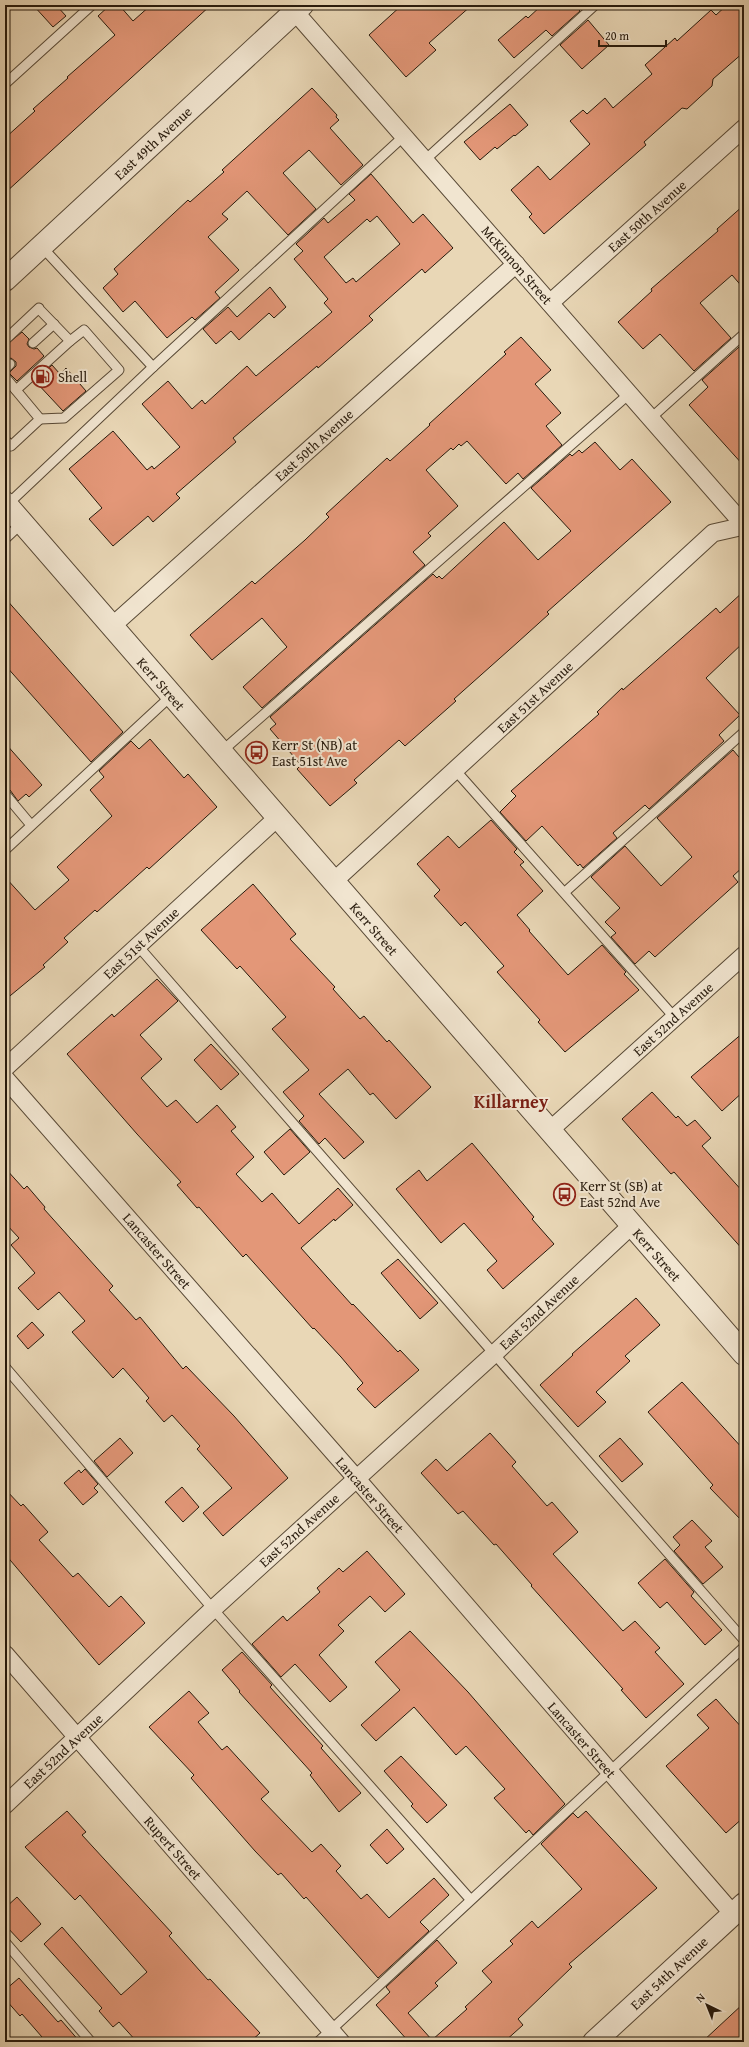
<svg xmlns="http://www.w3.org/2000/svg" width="749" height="2047" font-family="'Gentium Book Plus',serif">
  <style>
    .building { fill: #e39778; stroke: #271a0c; fill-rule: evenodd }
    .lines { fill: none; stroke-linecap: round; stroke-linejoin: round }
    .service-casing { stroke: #584936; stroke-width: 11 }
    .minor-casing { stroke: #584936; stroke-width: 19 }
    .tertiary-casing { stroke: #584936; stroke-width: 24 }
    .service { stroke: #f1e5d0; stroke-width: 9 }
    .minor { stroke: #f1e5d0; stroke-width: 17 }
    .tertiary { stroke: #f1e5d0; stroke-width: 22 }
    .labels { text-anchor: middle; stroke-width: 4; stroke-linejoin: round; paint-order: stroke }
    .street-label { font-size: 14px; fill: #271a0c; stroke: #f1e5d0 }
    .poi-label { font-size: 14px; fill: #271a0c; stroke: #f1e5d0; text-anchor: start }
    .district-label { font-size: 18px; font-weight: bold; fill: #7a1f14; stroke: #f1e5d0 }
  </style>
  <rect width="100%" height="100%" fill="#e9d7b6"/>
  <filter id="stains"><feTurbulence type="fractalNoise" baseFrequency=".005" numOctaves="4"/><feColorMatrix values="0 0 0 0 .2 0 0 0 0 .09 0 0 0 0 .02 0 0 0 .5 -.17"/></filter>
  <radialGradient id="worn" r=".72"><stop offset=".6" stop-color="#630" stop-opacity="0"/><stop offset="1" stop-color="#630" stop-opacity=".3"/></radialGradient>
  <!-- building -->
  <g class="building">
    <polygon points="33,5 56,5 66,16 53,27"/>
    <polygon points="110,5 119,5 133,21 151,5 211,5 5,193 5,138 35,111 33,109 68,78 67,77 115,35 98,16"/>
    <polygon points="402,5 472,5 429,43 436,50 406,77 369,35"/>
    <polygon points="542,5 574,5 580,11 552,36 546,30 514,58 498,40 526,16 528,18"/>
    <polygon points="727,5 744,5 744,52 713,79 712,86 687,109 682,108 644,142 646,145 544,234 529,217 532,214 511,190 538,166 550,180 590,144 570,121 583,110 587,114 605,98 613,108 652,74 645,65 675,38 677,41 711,10 716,15"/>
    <polygon points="588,20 609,45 582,69 560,45"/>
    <polygon points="312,88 337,115 336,117 339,120 330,128 363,165 341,185 309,150 283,173 316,209 288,235 247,191 222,214 228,219 208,237 239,270 215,292 220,298 195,320 192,317 167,338 135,301 123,312 103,288 118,274 114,269 188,200 190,202 224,172 222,170"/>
    <polygon points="510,104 528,125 515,136 514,135 497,149 495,147 480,160 464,142"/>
    <path d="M 371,174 L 413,223 L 423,214 L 453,248 L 425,273 L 422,269 L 369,316 L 373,320 L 318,368 L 317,366 L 233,438 L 236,442 L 176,494 L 180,498 L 153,522 L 148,516 L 113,546 L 89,519 L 102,508 L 69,469 L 113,431 L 147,470 L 152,466 L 154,469 L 180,447 L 142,404 L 168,381 L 192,409 L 202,400 L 205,404 L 247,366 L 256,376 L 332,312 L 324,303 L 328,299 L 294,259 L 303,251 L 296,244 L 324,218 L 328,223 L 355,200 L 349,194 ZM 377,216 L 400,244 L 356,282 L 353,278 L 346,283 L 324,257 L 367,219 L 370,222 Z"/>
    <polygon points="744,205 744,289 732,275 700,303 731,338 694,371 660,334 643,349 618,322 652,291 651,289 718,231 717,229"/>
    <polygon points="270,287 286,307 274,318 269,313 239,340 231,331 216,344 203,329 228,307 237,317"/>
    <polygon points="22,332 29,339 27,344 29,347 34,349 37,348 44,356 17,381 9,373 16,366 16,362 11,358 5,361 5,346"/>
    <polygon points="521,337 551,370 535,384 561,413 546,426 562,445 523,479 518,473 506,484 467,441 461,446 459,444 453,450 451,448 426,470 458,506 428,533 431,536 413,552 425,565 262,708 243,687 287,647 262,618 212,660 190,635 252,581 255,584 305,540 329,517 326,514 387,458 390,461 430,425 429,424 506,354 504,352"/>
    <polygon points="739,347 744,353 744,466 689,405 708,387 702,380"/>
    <polygon points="52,365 60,374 66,368 86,391 63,411 35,381"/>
    <polygon points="595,442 620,470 632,459 671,502 547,612 549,614 518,642 454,699 456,701 405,746 399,740 354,780 357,783 330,806 297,769 301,765 270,729 276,724 270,717 433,574 437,578 439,576 442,579 504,522 538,560 571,531 531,488 570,454 572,456 579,450 582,453"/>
    <polygon points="744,591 744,642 706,678 740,715 719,735 724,741 649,809 645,805 613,833 617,838 583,868 580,864 578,866 542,826 526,841 500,812 516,796 511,791 599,714 597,712 622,688 623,690 716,608 720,613"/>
    <polygon points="5,598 123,732 91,762 5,665"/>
    <polygon points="150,739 184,778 188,774 217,807 149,869 147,867 97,912 95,910 64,938 68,942 43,965 45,967 5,1000 5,877 35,910 69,880 57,867 112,816 90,790 104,777 99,771 131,741 139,749"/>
    <polygon points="5,743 42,785 29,797 26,794 18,801 10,790 5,788"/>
    <polygon points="733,750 744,763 744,866 733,876 738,882 655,957 649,951 635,964 611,937 616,933 605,922 620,908 591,877 625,846 661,886 692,857 657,818"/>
    <polygon points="491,820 517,849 514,852 524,862 520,865 543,891 517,915 530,930 529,931 568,975 602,945 626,972 624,974 639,990 565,1052 538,1022 540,1020 497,972 504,966 465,922 461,926 434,896 440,890 417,864 448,836 459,848"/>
    <polygon points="253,884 296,934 290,939 335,987 333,989 360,1019 364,1016 387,1042 389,1040 431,1087 396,1119 373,1093 370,1095 348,1069 319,1094 364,1142 344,1159 325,1138 319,1144 299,1121 304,1116 283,1092 309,1070 272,1029 286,1017 240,966 237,969 201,930"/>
    <polygon points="157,979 178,1001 140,1035 162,1059 141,1078 167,1107 176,1100 197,1123 217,1105 236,1127 231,1131 254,1157 236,1174 262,1202 272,1193 299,1224 338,1188 353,1205 335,1221 334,1219 301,1248 352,1305 353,1304 398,1352 400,1350 419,1370 375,1408 357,1389 363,1383 341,1357 314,1328 313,1329 246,1254 243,1257 199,1207 197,1208 177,1185 181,1182 137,1134 67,1054 112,1014 114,1017"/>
    <polygon points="744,1032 744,1091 722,1111 691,1077"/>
    <polygon points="211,1044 239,1074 221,1090 194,1060"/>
    <polygon points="652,1092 676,1118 678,1116 687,1126 695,1120 711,1138 702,1146 744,1193 744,1251 674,1172 671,1174 622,1119"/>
    <polygon points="290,1129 310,1152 284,1175 264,1152"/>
    <polygon points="472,1143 534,1217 532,1219 554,1244 503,1289 487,1270 497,1261 464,1223 441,1243 396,1189 419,1170 427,1181"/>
    <polygon points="5,1168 24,1189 27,1186 45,1207 44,1209 113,1286 109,1290 136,1320 140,1317 183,1369 186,1366 234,1416 288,1478 223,1536 203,1513 232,1488 197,1449 200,1446 172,1415 164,1422 146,1401 149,1398 123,1368 113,1378 72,1332 85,1321 59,1292 38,1310 18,1288 35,1273 11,1245 19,1238 5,1223"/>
    <polygon points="398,1259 438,1303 420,1319 381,1273"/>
    <polygon points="636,1298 660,1325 625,1356 630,1361 596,1392 606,1402 578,1427 540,1385 573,1355 572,1354"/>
    <polygon points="32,1322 44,1335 28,1349 17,1336"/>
    <polygon points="682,1382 744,1450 744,1523 710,1488 713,1485 648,1412"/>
    <polygon points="490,1433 516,1462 512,1466 547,1506 552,1502 578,1532 553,1554 623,1631 635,1621 660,1648 655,1652 684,1684 646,1718 621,1690 623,1689 531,1586 532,1585 496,1544 494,1545 463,1511 458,1514 421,1473 436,1459 447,1471"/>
    <polygon points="120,1438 133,1453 107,1477 94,1461"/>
    <polygon points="620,1438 643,1464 622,1482 599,1456"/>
    <polygon points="85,1469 98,1484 94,1488 98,1492 83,1505 64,1483 79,1470 81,1473"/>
    <polygon points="182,1487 199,1507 183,1522 165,1502"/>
    <polygon points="5,1489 21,1506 23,1504 48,1532 39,1540 73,1577 78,1573 109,1607 121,1596 145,1623 99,1665 5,1554"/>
    <polygon points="692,1520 712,1541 705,1547 723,1567 703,1584 674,1551 680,1545 673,1537"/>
    <polygon points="367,1551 405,1594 385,1612 370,1596 338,1625 344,1631 319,1655 347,1687 330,1702 295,1664 281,1677 252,1644 283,1616 287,1621 320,1592 317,1588 339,1568 343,1572"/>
    <polygon points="665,1559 694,1592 691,1596 722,1630 705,1645 667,1602 660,1608 638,1583"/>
    <polygon points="410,1631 468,1692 565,1804 533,1835 529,1830 526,1833 494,1798 505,1789 466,1746 456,1755 414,1707 376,1741 361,1725 400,1690 375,1662"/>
    <polygon points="242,1652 272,1685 270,1687 323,1746 321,1748 361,1793 339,1812 310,1775 312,1773 239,1692 240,1691 222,1670"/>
    <polygon points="189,1691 209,1713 198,1722 222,1750 227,1746 269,1792 261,1799 312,1852 321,1844 341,1866 336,1871 361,1899 367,1894 389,1918 434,1878 449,1895 420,1922 429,1931 378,1978 306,1897 304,1899 281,1873 278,1875 255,1851 191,1778 194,1775 149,1727"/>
    <polygon points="716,1699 744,1730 744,1817 726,1833 666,1766 709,1728 697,1715"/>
    <polygon points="401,1756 447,1805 427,1823 411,1806 413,1804 384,1771"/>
    <polygon points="67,1811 86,1832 82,1835 172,1933 169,1936 208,1980 210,1979 260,2033 250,2042 137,2042 119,2022 113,2027 99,2011 102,2008 44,1944 62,1927 121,1995 147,1972 80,1895 75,1900 25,1847"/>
    <polygon points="586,1811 657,1888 569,1964 572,1967 518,2019 523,2025 504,2042 409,2042 376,2005 390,1992 386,1987 437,1940 457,1963 435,1983 438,1986 408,2013 432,2040 467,2009 465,2007 492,1982 482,1971 513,1944 510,1941 532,1921 538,1928 582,1889 541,1844 573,1813 578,1818"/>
    <polygon points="387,1829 404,1849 387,1864 370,1845"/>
    <polygon points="17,1897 41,1924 21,1942 5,1925 5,1908"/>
    <polygon points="19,1978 58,2022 61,2020 80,2042 36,2042 42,2037 22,2014 20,2016 5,1999 5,1990"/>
    <polygon points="744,2003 744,2042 702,2042"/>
  </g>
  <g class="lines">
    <defs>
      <g id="service">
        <polyline points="5,84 92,5"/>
        <polyline points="425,160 595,5"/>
        <polyline points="42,247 153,367"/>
        <polyline points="5,340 39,308"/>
        <polyline points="33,343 54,324"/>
        <polyline points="5,369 10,364"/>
        <polyline points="5,377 40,419 11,446 5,440"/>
        <polyline points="16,390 70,341 41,311"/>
        <polyline points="651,418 744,334"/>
        <polyline points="40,419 64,418 119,370 84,330 70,341"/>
        <polyline points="7,505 153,367 404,136"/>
        <polyline points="5,539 22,523"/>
        <polyline points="221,752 629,394"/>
        <polyline points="456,771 675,1018"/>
        <polyline points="5,794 31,825"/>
        <polyline points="5,850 171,696"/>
        <polyline points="565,892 744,732"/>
        <polyline points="138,946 744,1640"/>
        <polyline points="5,1367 213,1609 470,1899"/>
        <polyline points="5,1942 91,2042"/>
        <polyline points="318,2042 744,1647"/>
      </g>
      <g id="minor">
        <polyline points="289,5 744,525"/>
        <polyline points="550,303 744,128"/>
        <polyline points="111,627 516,264"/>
        <polyline points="333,882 713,533 744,526"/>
        <polyline points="5,1068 277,818"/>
        <polyline points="5,1078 356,1478 733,1914"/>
        <polyline points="549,1131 744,955"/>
        <polyline points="5,1654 341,2042"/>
        <polyline points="5,1805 213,1609 495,1353 632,1225"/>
      </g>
      <g id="tertiary">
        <polyline points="5,280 302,5"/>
        <polyline points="5,503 744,1354"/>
        <polyline points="594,2042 744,1904"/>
      </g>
    </defs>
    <!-- service casing -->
    <use href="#service" class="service-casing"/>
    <!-- minor casing -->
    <use href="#minor" class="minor-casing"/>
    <!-- tertiary casing -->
    <use href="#tertiary" class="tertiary-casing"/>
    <!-- service -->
    <use href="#service" class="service"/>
    <!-- minor -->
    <use href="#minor" class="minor"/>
    <!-- tertiary -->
    <use href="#tertiary" class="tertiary"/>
  </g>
  <!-- icons -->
  <defs>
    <symbol id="fuel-ring" viewBox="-11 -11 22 22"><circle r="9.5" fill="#f1e5d0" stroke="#8f2418" stroke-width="1.5"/><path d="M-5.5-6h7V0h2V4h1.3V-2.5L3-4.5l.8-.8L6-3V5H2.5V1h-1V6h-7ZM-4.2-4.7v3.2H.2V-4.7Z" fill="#8f2418"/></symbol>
    <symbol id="bus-ring" viewBox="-11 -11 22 22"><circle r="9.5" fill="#f1e5d0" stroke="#8f2418" stroke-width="1.5"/><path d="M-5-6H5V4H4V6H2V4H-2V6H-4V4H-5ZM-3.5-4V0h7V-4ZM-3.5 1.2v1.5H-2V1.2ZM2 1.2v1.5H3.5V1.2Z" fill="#8f2418"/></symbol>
  </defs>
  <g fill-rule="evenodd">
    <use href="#fuel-ring" x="30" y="364" width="25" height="25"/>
    <use href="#bus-ring" x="244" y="740" width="25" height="25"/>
    <use href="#bus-ring" x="552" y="1182" width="25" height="25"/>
  </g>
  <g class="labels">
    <!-- street labels -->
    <g class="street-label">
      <text transform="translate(153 143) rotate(-43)" y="5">East 49th Avenue</text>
      <text transform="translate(647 216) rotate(-42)" y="5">East 50th Avenue</text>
      <text transform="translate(517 265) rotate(49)" y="5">McKinnon Street</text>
      <text transform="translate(314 445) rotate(-42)" y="5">East 50th Avenue</text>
      <text transform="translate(161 684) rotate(49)" y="5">Kerr Street</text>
      <text transform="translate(535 697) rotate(-43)" y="5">East 51st Avenue</text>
      <text transform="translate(374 929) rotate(49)" y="5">Kerr Street</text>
      <text transform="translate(141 943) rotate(-43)" y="5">East 51st Avenue</text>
      <text transform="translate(673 1019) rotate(-42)" y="5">East 52nd Avenue</text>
      <text transform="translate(157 1251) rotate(49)" y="5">Lancaster Street</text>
      <text transform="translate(657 1255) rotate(49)" y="5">Kerr Street</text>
      <text transform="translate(539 1312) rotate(-43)" y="5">East 52nd Avenue</text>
      <text transform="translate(370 1495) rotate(49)" y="5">Lancaster Street</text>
      <text transform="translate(299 1530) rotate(-42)" y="5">East 52nd Avenue</text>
      <text transform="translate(582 1740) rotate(49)" y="5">Lancaster Street</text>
      <text transform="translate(63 1751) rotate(-43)" y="5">East 52nd Avenue</text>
      <text transform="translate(173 1848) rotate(49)" y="5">Rupert Street</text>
      <text transform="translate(669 1973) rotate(-43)" y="5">East 54th Avenue</text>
    </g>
    <!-- poi labels -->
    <g class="poi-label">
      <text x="58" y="382">Shell</text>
      <text x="272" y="750">Kerr St (NB) at<tspan x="272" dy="16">East 51st Ave</tspan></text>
      <text x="580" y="1191">Kerr St (SB) at<tspan x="580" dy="16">East 52nd Ave</tspan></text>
    </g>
    <!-- district labels -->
    <g class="district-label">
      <text x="511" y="1108">Killarney</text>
    </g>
  </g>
  <!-- margin -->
  <rect width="749" height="2047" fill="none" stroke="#e9d7b6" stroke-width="20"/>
  <rect x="6" y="6" width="737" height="2035" fill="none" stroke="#271a0c" stroke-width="2"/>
  <rect x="10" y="10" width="729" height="2027" fill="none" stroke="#271a0c"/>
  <!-- north arrow -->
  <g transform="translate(707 2005) rotate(317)" stroke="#f1e5d0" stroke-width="3" paint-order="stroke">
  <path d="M0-3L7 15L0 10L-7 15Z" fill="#271a0c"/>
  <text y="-6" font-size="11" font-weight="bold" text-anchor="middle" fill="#271a0c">N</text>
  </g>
  <!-- scale -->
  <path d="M599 40v6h67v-6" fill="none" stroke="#271a0c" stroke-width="2"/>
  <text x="605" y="40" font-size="12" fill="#271a0c" stroke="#f1e5d0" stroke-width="3" paint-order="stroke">20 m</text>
  <rect width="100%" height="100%" filter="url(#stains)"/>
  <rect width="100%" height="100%" fill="url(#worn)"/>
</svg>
